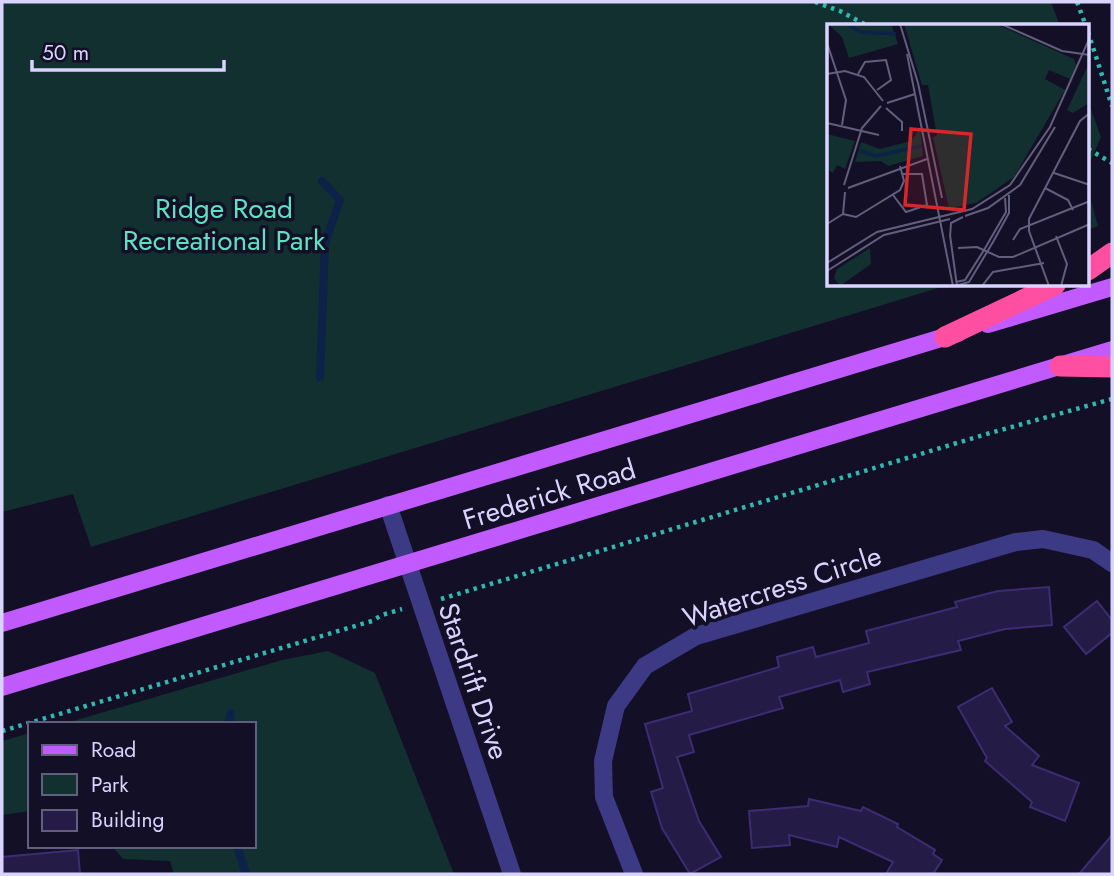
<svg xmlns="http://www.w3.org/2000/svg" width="1114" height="876" font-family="Jost,sans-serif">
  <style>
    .green { fill: #12302f }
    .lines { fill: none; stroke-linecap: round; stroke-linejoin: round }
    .stream { stroke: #0c2248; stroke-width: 8 }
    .building { fill: #241b47; stroke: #3b2d73; stroke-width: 2 }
    .path { stroke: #2fb8b0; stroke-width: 4.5; stroke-dasharray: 3.5 5; stroke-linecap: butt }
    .street { stroke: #3d3a85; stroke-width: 18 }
    .primary { stroke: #c25bff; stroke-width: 18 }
    .highway { stroke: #ff4fa3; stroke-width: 21 }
    .labels { text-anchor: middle; stroke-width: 7; stroke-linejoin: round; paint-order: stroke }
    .park-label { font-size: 28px; fill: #5fe0c0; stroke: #130f26 }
    .street-label { font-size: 28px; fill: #d9d4ff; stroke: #130f26 }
    .inset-river { fill: none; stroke: #0c2248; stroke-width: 3.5 }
    .inset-road { fill: none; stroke: #625e7d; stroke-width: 2 }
    .view { fill: #d62828; fill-opacity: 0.15; stroke: #d62828; stroke-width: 3.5 }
    .inset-edge { fill: none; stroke: #d9d4ff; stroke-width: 3.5 }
  </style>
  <rect width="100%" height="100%" fill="#130f26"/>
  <!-- green -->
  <g class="green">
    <polygon points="2,2 1051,2 1060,26 829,26 829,285 948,285 91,547 73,494 2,512"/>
    <polygon points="1088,101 1101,137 1088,167"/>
    <polygon points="1088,190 1098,226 1088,230"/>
    <polygon points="328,651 375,673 454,874 174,874 170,861 123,859 112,846 254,846 254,724 63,724 282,660"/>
    <polygon points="30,733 30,811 2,815 2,741"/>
  </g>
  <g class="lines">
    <!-- stream -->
    <g class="stream">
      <polyline points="320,377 325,243 340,200 322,181"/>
      <polyline points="229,724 231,713"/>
      <polyline points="237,846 246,874"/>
    </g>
  </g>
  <!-- building -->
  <g class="building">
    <polygon points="1049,587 1052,625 1005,629 958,641 961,650 867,672 870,684 843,692 840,680 779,697 783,708 689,735 694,752 677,757 699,821 721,857 690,874 662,828 651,792 663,788 645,724 692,711 688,694 779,667 777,657 813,647 816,657 869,643 866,631 957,607 955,602 998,591"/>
    <polygon points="1097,601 1112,620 1112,633 1086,654 1064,627"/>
    <polygon points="992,688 1012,722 1005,726 1039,756 1032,765 1079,783 1065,821 1030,807 1032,802 985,761 987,758 958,707"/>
    <polygon points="809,799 861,811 863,807 898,824 897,827 935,850 933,854 942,860 933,874 886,874 893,862 839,837 837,847 789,835 790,845 752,848 749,811 808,806"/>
    <polygon points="1112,835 1112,874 1079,874"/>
    <polygon points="78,850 80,874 2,874 2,857"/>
  </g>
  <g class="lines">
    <!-- path -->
    <g class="path">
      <polyline points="815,2 840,11 868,26"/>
      <polyline points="1077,2 1086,26"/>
      <polyline points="1088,32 1112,106"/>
      <polyline points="1088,149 1112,163"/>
      <polyline points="441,599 990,433 1112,399"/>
      <polyline points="2,731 372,621 382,615 402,609"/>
    </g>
    <!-- street -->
    <g class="street">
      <polyline points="388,505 512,874"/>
      <polyline points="634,874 604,797 603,761 616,706 645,666 696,636 1016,542 1043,539 1093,550 1112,563"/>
    </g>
    <!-- primary -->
    <g class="primary">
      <polyline points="988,324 1112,287"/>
      <polyline points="2,623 958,333"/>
      <polyline points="2,687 1112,350"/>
    </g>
    <!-- highway -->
    <g class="highway">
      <polyline points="1088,270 1112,253"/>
      <polyline points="945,337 1055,285"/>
      <polyline points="1060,366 1112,367"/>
    </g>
  </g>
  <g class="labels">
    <!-- park labels -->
    <g class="park-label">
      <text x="224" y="218">Ridge Road<tspan x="224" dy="32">Recreational Park</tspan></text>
    </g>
    <!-- street labels -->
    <g class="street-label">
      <text transform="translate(549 494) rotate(-17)" y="10">Frederick Road</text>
      <text transform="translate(782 586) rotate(-18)" y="10">Watercress Circle</text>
      <text transform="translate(474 681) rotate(71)" y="10">Stardrift Drive</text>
    </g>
  </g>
  <!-- overview -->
  <g transform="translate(827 24)">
    <rect width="262" height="262" fill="#130f26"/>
    <path d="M 1,0 L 64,0 L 71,20 L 22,34 L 15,13 ZM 77,0 L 169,0 L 247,35 L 249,41 L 243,55 L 222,46 L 218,55 L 238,66 L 187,153 L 149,179 L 122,184 L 106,113 L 110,112 L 101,61 L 95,61 ZM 262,39 L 262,79 L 246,89 L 240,86 ZM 93,105 L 96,132 L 61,142 L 54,137 L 28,138 L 34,118 L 53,125 L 84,117 ZM 0,110 L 28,117 L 18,145 L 10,141 L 6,149 L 0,145 ZM 43,224 L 44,240 L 13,262 L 7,254 L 10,245 Z" fill="#12302f"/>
    <path class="inset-river" d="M 21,0 L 33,8 L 69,10M 33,127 L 49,132 L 94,122"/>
    <path class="inset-road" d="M 73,0 L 91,59 L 115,174M 174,0 L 235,27 L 263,31M 0,19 L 19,76 L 15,101M 80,30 L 126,262M 0,50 L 18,47 L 37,53 L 56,77M 31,50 L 38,38 L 59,36 L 64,56 L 50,66M 60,79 L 88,70M 59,84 L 75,98 L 75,107M 0,99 L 52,111M 227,149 L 263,161M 17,161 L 35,104 L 54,82M 21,164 L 100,135M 218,164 L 241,176 L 246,186M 66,171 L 79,188 L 100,181 L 95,150 L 76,150M 16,190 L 29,193 L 73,166 L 77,157 L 73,142M 138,192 L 161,184 L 193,161 L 228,103M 0,200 L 16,190 L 18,168M 123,211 L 130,262M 229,212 L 240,240 L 234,262M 123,213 L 124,199 L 136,193M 186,216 L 193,205 L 263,177M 131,224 L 150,223 L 172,233 L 186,233 L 263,200M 0,239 L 50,208 L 145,185 L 183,161 L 223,103 L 263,13M 0,247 L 57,211 L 123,195M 129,258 L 138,256 L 157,226 L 179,188 L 178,174M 128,262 L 142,258 L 166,218 L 182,189 L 182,171M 155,262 L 166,248 L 217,239M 222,262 L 202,207 L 202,195 L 253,97 L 263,89"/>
    <path class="view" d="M 84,105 L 144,110 L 137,186 L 78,181 Z"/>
    <rect width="262" height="262" class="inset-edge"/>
  </g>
  <!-- border -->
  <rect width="1114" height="876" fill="none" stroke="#d9d4ff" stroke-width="7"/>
  <!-- legend -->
  <rect x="28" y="722" width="228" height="126" fill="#130f26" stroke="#625e7d" stroke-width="2"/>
  <rect x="42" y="745" width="35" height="10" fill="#c25bff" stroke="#625e7d" stroke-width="2"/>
  <text x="91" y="757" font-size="21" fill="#d9d4ff">Road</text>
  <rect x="42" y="774" width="35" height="21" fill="#12302f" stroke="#625e7d" stroke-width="2"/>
  <text x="91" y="792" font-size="21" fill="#d9d4ff">Park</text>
  <rect x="42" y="810" width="35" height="21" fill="#241b47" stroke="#625e7d" stroke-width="2"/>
  <text x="91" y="827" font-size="21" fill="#d9d4ff">Building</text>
  <!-- scale -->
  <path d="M32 60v10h192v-10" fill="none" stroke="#d9d4ff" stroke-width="3.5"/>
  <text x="42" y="60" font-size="21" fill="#d9d4ff" stroke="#130f26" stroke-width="5" paint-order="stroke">50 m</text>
</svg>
